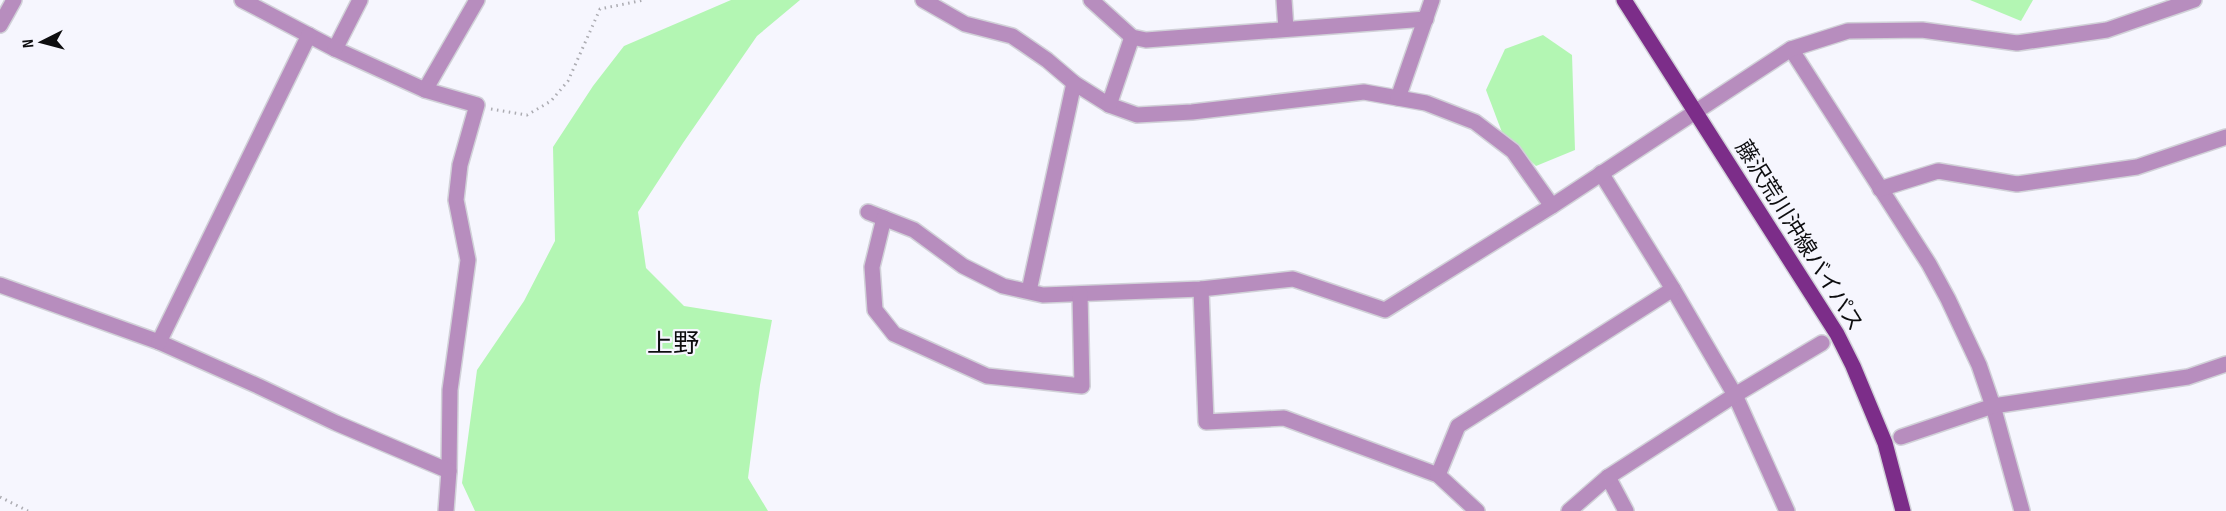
<svg xmlns="http://www.w3.org/2000/svg" width="2226" height="511" font-family="'Sofia Sans Condensed','Noto Sans JP',sans-serif">
  <style>
    .green { fill: #b3f6b3 }
    .lines { fill: none; stroke-linecap: round; stroke-linejoin: round }
    .minor-casing { stroke: #d1d1d8; stroke-width: 18 }
    .major-casing { stroke: #d1d1d8; stroke-width: 18 }
    .path { stroke: #acacb2; stroke-width: 3; stroke-dasharray: 1.5 4.5; stroke-linecap: butt }
    .minor { stroke: #b78dbe; stroke-width: 15 }
    .major { stroke: #7c2d89; stroke-width: 15 }
    .labels { text-anchor: middle; stroke-width: 4.5; stroke-linejoin: round; paint-order: stroke }
    .street-label { font-size: 22px; fill: #0d0d0f; stroke: #f6f6fe }
    .quarter-label { font-size: 26px; fill: #0d0d0f; stroke: #f6f6fe }
  </style>
  <rect width="100%" height="100%" fill="#f6f6fe"/>
  <!-- green -->
  <g class="green">
    <polygon points="731,0 800,0 757,36 683,143 638,212 646,268 684,306 772,320 760,385 748,478 768,511 475,511 462,483 477,370 524,301 555,241 553,147 593,86 624,46"/>
    <polygon points="1970,0 2033,0 2021,21"/>
    <polygon points="1543,35 1572,55 1575,150 1536,166 1503,135 1486,90 1505,49"/>
  </g>
  <g class="lines">
    <defs>
      <g id="minor">
        <polyline points="242,0 335,49 425,90 477,105 460,165 456,200 468,260 450,390 449,471 446,511"/>
        <polyline points="923,0 965,24 1012,36 1047,60 1074,83 1109,105 1137,115 1192,112 1364,92 1426,103 1475,122 1513,151 1552,206"/>
        <polyline points="1091,0 1132,37 1146,40 1426,19"/>
        <polyline points="1284,0 1286,29"/>
        <polyline points="0,25 14,0"/>
        <polyline points="335,49 360,0"/>
        <polyline points="1791,49 1929,264 1948,299 1979,365 1993,406 2022,511"/>
        <polyline points="425,90 477,0"/>
        <polyline points="1398,98 1432,0"/>
        <polyline points="1109,105 1132,37"/>
        <polyline points="1601,173 1673,289 1735,395 1787,511"/>
        <polyline points="1880,189 1938,171 2017,184 2137,167 2226,137"/>
        <polyline points="868,212 914,230 963,266 1003,286 1043,295 1201,289 1293,279 1385,310 1552,206 1791,49 1848,31 1922,30 2017,43 2107,30 2194,0"/>
        <polyline points="884,218 872,267 875,310 894,334 987,376 1082,386 1080,294"/>
        <polyline points="0,285 159,342 258,386 336,423 449,471"/>
        <polyline points="1201,289 1206,422 1284,418 1438,475 1477,511"/>
        <polyline points="1029,291 1074,83"/>
        <polyline points="159,342 309,35"/>
        <polyline points="1901,437 1993,406 2188,377 2226,364"/>
        <polyline points="1438,475 1458,426 1673,289"/>
        <polyline points="1608,477 1626,511"/>
        <polyline points="1569,511 1608,477 1735,395 1822,343"/>
      </g>
      <polyline id="major" points="1624,0 1837,334 1853,366 1885,443 1903,511"/>
    </defs>
    <!-- minor casing -->
    <use href="#minor" class="minor-casing"/>
    <!-- major casing -->
    <use href="#major" class="major-casing"/>
    <!-- path -->
    <g class="path">
      <polyline points="491,109 527,115 551,101 568,81 600,9 644,0"/>
      <polyline points="0,497 28,511"/>
    </g>
    <!-- minor -->
    <use href="#minor" class="minor"/>
    <!-- major -->
    <use href="#major" class="major"/>
  </g>
  <g class="labels">
    <!-- street labels -->
    <g class="street-label">
      <text transform="translate(1800 235) rotate(58)" y="8">藤沢荒川沖線バイパス</text>
    </g>
    <!-- quarter labels -->
    <g class="quarter-label">
      <text x="673" y="352">上野</text>
    </g>
  </g>
  <!-- north arrow -->
  <g transform="translate(42 42) rotate(264)" stroke="#f6f6fe" stroke-width="4.5" paint-order="stroke">
  <path d="M0-4.5L10 22L0 15L-10 22Z" fill="#0d0d0f"/>
  <text y="-9" font-size="16" font-weight="bold" text-anchor="middle" fill="#0d0d0f">N</text>
  </g>
</svg>
